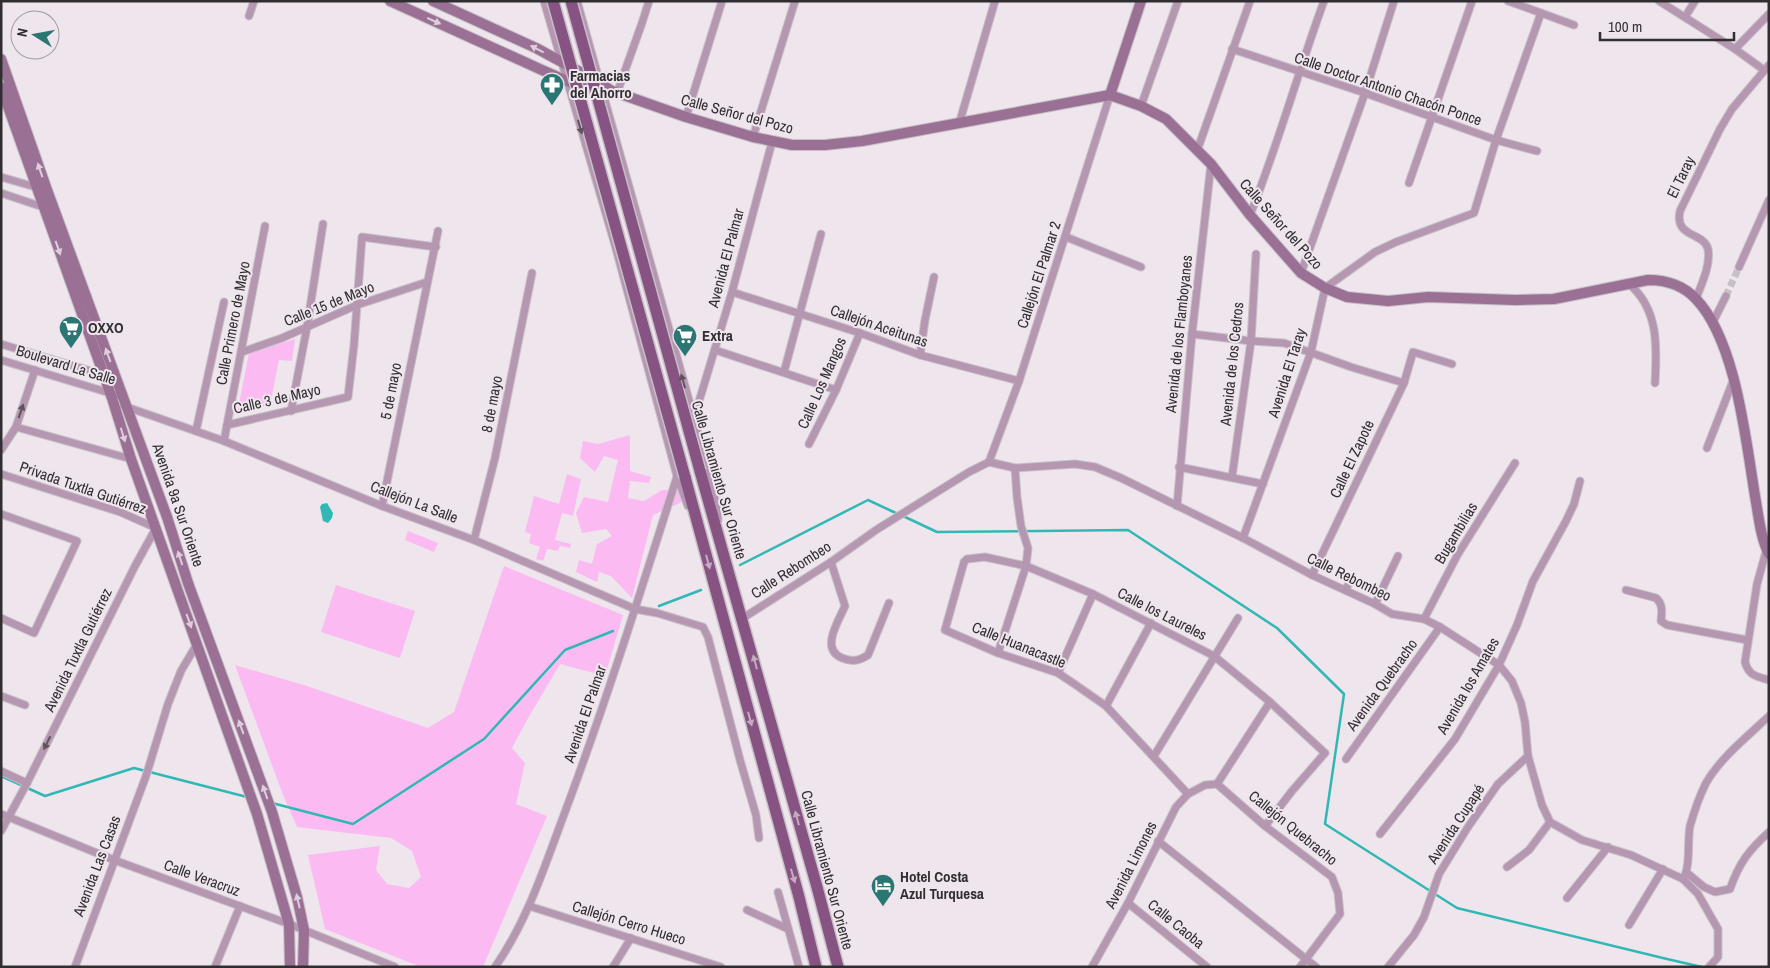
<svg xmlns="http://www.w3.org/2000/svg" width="1770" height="968" font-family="'Archivo Narrow',sans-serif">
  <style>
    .green { fill: #fcbaf3 }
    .water { fill: #32b8b4 }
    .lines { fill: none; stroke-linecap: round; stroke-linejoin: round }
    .stream { stroke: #32b8b4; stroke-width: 2.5 }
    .street-tunnel { stroke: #c8c0c7; stroke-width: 7; stroke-dasharray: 7 3.5; stroke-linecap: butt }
    .street-casing { stroke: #c8c0c7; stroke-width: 9 }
    .secondary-casing { stroke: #c8c0c7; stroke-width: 12 }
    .primary-casing { stroke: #c8c0c7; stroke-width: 14 }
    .street { stroke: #b597b1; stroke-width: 7 }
    .secondary { stroke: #9b7095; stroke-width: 10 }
    .primary { stroke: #875382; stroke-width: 11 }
    .primary-bridge-casing { stroke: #c8c0c7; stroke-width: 14; stroke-linecap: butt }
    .primary-bridge { stroke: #875382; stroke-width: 11 }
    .oneway { fill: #ddcedb }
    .oneway2 { fill: #5f535e }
    .oneway3 { fill: #c5abc2 }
    .labels { text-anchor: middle; stroke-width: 4; stroke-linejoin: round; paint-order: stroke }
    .poi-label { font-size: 15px; font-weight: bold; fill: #312e31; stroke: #eee5ed; text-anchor: start }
    .street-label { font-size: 15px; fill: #312e31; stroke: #eee5ed }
  </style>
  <rect width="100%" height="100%" fill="#eee5ed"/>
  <!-- green -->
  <g class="green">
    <polygon points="295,339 292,361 279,360 271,400 274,403 237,414 249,353"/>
    <polygon points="630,435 630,471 651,477 649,483 630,481 628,498 644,501 662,490 680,490 682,502 653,515 632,598 611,576 599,572 597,582 576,572 579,560 592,564 597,544 612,536 606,529 582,533 576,513 584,497 608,502 618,460 604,456 595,472 580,458 583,441 598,444"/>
    <polygon points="567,474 581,479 573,516 562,513 555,540 571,544 570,548 560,546 558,551 547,549 543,561 536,559 540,547 529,543 531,534 525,532 534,496 559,504"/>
    <polygon points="408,531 438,543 434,552 405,540"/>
    <polygon points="504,566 623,615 605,676 560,664 527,720 512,748 525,763 516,804 547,816 483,967 421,967 325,929 308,855 380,846 376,870 387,884 409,888 421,877 412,851 391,838 297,827 283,795 235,665 307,686 428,728 454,712"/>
    <polygon points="336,585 415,611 400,658 321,632"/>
  </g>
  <!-- water -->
  <polygon class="water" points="327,503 333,513 332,518 328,523 323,521 320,507 322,504"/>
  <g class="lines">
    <!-- stream -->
    <g class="stream">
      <polyline points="903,516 937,532 1128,530 1277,628 1344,694 1325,824 1457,908 1667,959 1702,967"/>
      <polyline points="740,565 868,500 898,514"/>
      <polyline points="659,606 701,590"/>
      <polyline points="1,776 45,796 134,768 247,797"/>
      <polyline points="272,803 353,824 484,739 565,650 613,631"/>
    </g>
    <!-- street-tunnel -->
    <polyline class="street-tunnel" points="1726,296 1739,267"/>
    <defs>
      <g id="street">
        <polyline points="544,1 615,245 677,476 688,506"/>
        <polyline points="577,1 694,418 717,507 718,520"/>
        <polyline points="1508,1 1574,25"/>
        <polyline points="1659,1 1735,49 1764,70"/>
        <polyline points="249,16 254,1"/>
        <polyline points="1685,17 1695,1"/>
        <polyline points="1232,49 1365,93 1496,140 1537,151"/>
        <polyline points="1735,49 1769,14"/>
        <polyline points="617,93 642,23 649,1"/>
        <polyline points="1141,106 1178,1"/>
        <polyline points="686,117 722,1"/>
        <polyline points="959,124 995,1"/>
        <polyline points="753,137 795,1"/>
        <polyline points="1197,151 1250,1"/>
        <polyline points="1,177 39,188"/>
        <polyline points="1409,183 1472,1"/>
        <polyline points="1,193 43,207"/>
        <path d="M 1250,215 C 1278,145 1298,72 1324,1"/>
        <polyline points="1066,237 1141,267"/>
        <polyline points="1739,267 1769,200"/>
        <polyline points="1301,273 1365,93 1394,1"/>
        <path d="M 1629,284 C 1659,309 1657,348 1655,383"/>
        <polyline points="732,292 860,333 920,355 1019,381"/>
        <path d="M 1696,299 C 1701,285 1711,265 1708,249 C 1704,232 1674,238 1680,211 L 1720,129 L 1732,109 L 1769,65"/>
        <polyline points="1713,322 1726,296"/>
        <polyline points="1192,334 1251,341 1284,343 1351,367 1404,383"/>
        <polyline points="1,344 107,376"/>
        <polyline points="715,350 836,390"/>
        <polyline points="242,352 282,338 357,305 427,282"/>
        <polyline points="920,355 925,320 934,277"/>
        <polyline points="1,360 123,397"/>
        <polyline points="784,372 821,234"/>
        <polyline points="124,406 224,441 382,506 474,540 635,609 657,613 703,627 708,637 740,760 756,815 759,838"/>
        <polyline points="291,411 307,327 323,224"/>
        <polyline points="694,418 732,292 772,142"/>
        <polyline points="227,425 265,226"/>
        <polyline points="16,427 131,459"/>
        <polyline points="196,431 224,302"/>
        <polyline points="224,441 227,425 348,397 354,345 362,237 436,247"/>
        <polyline points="809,444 836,390 860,333"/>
        <polyline points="1707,448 1733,381"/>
        <polyline points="1,450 16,427 35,370"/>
        <polyline points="989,462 1019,381 1110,95"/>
        <polyline points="1179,467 1263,484"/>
        <polyline points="1,474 120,512 156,528 135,566 27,783 1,831"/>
        <polyline points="1232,477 1251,341 1256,254"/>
        <polyline points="382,506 438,231"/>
        <polyline points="1177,506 1192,334 1211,164"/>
        <polyline points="1,514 77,541 34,633 1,618"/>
        <polyline points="1243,538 1311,352 1325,288 1375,252 1396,242 1474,213 1496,140 1541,13"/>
        <polyline points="474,540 495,458 532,273"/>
        <path d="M 1767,548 L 1757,584 L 1745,662 C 1749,676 1756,676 1769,680"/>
        <path d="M 831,562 L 845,606 C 838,622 820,649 842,658 C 852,662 859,661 868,655 L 889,603"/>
        <polyline points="1312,575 1404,383 1413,352 1452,364"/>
        <polyline points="1345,590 1351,580"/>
        <path d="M 1626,590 L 1656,598 C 1663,604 1662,612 1661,621 L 1667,625 L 1747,640"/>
        <polyline points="1375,604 1398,556"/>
        <polyline points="743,618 831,562 876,530 969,472 989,462 1015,468 1075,464 1095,467 1121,478 1243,538 1312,575 1375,604 1392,614 1424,619 1440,627 1499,665 1512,681 1521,703 1525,722 1528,756 1542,805 1550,822 1582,840 1631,855 1683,879 1698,894 1718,929 1718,957 1709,967"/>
        <polyline points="1424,619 1458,554 1515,463"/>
        <polyline points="998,653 1026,566 1028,548 1021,526 1017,497 1015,468"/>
        <polyline points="1058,673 1093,594"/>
        <polyline points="1,696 25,705"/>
        <polyline points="1106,706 1151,623"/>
        <polyline points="1154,756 1238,618"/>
        <polyline points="1346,759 1440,627"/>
        <polyline points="1,771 27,783"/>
        <polyline points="1217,784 1270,702"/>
        <polyline points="1188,794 1106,706 1073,683 1058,673 998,653 945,630 964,562 967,559 985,557 1026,566 1093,594 1214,656 1270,702 1325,753 1292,791 1265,826"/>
        <polyline points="1,814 114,860 289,924 395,967"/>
        <polyline points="1380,834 1455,739 1499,665 1517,625 1533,581 1566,521 1574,504 1580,481"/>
        <polyline points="1158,841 1316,967"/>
        <polyline points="1507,867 1529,850 1550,822"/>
        <path d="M 1687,873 L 1704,887 L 1715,892 L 1730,889 C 1739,863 1749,850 1769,832"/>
        <path d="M 1683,879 C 1691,866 1687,842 1690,826 C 1694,812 1699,797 1706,783 C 1721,757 1748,736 1769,716"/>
        <polyline points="778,892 799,967"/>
        <polyline points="1567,898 1608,847"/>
        <polyline points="1128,903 1207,967"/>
        <polyline points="529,906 721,967"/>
        <polyline points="747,910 788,929"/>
        <polyline points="1629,925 1663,869"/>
        <polyline points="75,967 146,776 168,704 181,671 197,644"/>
        <polyline points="215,967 240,906"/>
        <path d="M 495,967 C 528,920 545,865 565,812 C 608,697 644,581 681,464"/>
        <polyline points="613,967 631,938"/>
        <polyline points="1092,967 1128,903 1176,807 1188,794 1205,785 1217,784 1265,826 1332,877 1338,893 1340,914 1300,967"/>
        <polyline points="1388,967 1414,935 1424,917 1439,874 1468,827 1498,784 1528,756"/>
      </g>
      <g id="secondary">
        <polyline points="390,1 542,70 574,84 602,91"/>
        <path d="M 433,1 L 536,48 L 595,80 L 612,91 L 686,117 L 753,137 L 792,145 L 825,145 L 862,141 L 1110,95 L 1141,106 L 1166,119 L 1211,164 L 1250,215 L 1301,273 L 1325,288 L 1347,297 L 1388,301 L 1428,297 L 1515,300 L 1554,299 L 1648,280 C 1666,280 1683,285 1696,299 C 1737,342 1746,444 1756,502 C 1759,519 1761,539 1769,554"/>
        <polyline points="1,59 47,190 167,517 188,583 272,812 297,897 304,930 303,967"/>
        <polyline points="1,87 112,398 131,459 257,814 289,924 290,967"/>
        <polyline points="1110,95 1141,1"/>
      </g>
      <g id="primary">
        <polyline points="700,471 817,887 838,967"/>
        <polyline points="685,477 799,897 816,967"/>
      </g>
    </defs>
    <!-- street casing -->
    <use href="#street" class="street-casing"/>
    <!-- secondary casing -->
    <use href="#secondary" class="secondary-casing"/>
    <!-- primary casing -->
    <use href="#primary" class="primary-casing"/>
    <!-- street -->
    <use href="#street" class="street"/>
    <!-- secondary -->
    <use href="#secondary" class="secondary"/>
    <!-- primary -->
    <use href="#primary" class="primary"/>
    <defs>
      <g id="primary-bridge">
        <polyline points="553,1 685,477"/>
        <polyline points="571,1 700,471"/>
      </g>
    </defs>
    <!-- primary-bridge casing -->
    <use href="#primary-bridge" class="primary-bridge-casing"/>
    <!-- primary-bridge -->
    <use href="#primary-bridge" class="primary-bridge"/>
  </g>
  <!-- one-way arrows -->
  <defs><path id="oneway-solid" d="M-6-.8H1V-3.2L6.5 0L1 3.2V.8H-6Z" transform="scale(1.25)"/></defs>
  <g class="oneway">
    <use href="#oneway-solid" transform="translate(434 21) rotate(24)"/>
    <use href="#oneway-solid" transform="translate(537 49) rotate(-153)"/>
    <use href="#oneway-solid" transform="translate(40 170) rotate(-109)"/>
    <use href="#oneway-solid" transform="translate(58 248) rotate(71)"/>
    <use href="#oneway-solid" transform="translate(108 355) rotate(-110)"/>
    <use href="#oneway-solid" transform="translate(123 435) rotate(73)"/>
    <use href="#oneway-solid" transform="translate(180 558) rotate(-108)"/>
    <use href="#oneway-solid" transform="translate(189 621) rotate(70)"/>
    <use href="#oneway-solid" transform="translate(241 727) rotate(-110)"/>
    <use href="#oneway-solid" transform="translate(265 792) rotate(-109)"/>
    <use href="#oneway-solid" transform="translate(298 901) rotate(-103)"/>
  </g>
  <g class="oneway2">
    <use href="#oneway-solid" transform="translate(580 127) rotate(74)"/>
    <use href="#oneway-solid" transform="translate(683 381) rotate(-106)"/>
    <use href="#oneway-solid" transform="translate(21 411) rotate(-71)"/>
    <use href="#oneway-solid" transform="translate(47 743) rotate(116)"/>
  </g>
  <g class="oneway3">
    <use href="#oneway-solid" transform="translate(708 562) rotate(75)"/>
    <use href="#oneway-solid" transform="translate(755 662) rotate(-105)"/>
    <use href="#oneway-solid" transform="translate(750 719) rotate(75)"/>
    <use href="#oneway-solid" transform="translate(797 818) rotate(-105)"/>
    <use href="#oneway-solid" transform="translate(793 876) rotate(74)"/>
  </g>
  <!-- icons -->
  <defs>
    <symbol id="pharmacy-pin" viewBox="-11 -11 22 30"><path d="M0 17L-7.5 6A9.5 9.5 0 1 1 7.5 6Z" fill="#2b7572" stroke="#eee5ed"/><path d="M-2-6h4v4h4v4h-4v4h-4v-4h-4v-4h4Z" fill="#fff"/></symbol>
    <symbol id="supermarket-pin" viewBox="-11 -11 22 30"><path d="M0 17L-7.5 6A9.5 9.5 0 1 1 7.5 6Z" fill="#2b7572" stroke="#eee5ed"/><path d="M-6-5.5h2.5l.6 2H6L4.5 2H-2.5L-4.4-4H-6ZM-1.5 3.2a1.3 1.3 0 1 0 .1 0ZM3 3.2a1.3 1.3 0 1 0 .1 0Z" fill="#fff"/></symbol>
    <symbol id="hotel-pin" viewBox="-11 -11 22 30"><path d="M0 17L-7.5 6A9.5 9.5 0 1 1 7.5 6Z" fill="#2b7572" stroke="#eee5ed"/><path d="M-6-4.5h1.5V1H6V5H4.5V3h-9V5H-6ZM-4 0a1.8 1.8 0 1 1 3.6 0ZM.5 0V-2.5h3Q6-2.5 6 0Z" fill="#fff"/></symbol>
  </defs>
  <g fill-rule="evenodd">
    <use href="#pharmacy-pin" x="538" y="71" width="28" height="38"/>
    <use href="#supermarket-pin" x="57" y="314" width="28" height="38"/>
    <use href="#supermarket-pin" x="671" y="322" width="28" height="38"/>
    <use href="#hotel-pin" x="869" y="872" width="28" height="38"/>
  </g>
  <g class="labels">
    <!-- poi labels -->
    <g class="poi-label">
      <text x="570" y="81">Farmacias<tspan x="570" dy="17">del Ahorro</tspan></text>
      <text x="88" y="333">OXXO</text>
      <text x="702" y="341">Extra</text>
      <text x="900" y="882">Hotel Costa<tspan x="900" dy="17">Azul Turquesa</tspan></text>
    </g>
    <!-- street labels -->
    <g class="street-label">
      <text transform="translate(1388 89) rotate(19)" y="5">Calle Doctor Antonio Chacón Ponce</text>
      <text transform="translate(737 114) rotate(15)" y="5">Calle Señor del Pozo</text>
      <text transform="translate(1681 177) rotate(-64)" y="5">El Taray</text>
      <text transform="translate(1281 224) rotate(48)" y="5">Calle Señor del Pozo</text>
      <text transform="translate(726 258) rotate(-75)" y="5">Avenida El Palmar</text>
      <text transform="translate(1039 275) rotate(-72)" y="5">Callejón El Palmar 2</text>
      <text transform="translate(329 304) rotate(-22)" y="5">Calle 15 de Mayo</text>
      <text transform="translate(233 323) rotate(-79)" y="5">Calle Primero de Mayo</text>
      <text transform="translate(879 326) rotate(19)" y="5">Callejón Aceitunas</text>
      <text transform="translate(1179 334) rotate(-84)" y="5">Avenida de los Flamboyanes</text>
      <text transform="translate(1232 364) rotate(-84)" y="5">Avenida de los Cedros</text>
      <text transform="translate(66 365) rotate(17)" y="5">Boulevard La Salle</text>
      <text transform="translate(1287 373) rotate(-72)" y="5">Avenida El Taray</text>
      <text transform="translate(822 383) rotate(-66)" y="5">Calle Los Mangos</text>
      <text transform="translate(391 391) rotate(-79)" y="5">5 de mayo</text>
      <text transform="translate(277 399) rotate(-13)" y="5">Calle 3 de Mayo</text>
      <text transform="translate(492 404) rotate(-79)" y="5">8 de mayo</text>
      <text transform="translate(1352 459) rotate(-65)" y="5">Calle El Zapote</text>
      <text transform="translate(719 480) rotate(74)" y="5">Calle Libramiento Sur Oriente</text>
      <text transform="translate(83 488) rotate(19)" y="5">Privada Tuxtla Gutiérrez</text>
      <text transform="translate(414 502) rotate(21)" y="5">Callejón La Salle</text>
      <text transform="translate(178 505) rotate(71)" y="5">Avenida 9a Sur Oriente</text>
      <text transform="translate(1456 533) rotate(-59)" y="5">Bugambilias</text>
      <text transform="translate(791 570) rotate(-33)" y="5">Calle Rebombeo</text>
      <text transform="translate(1349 577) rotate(26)" y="5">Calle Rebombeo</text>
      <text transform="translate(1162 614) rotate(27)" y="5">Calle los Laureles</text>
      <text transform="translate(1019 645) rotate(22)" y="5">Calle Huanacastle</text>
      <text transform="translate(78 650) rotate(-64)" y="5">Avenida Tuxtla Gutiérrez</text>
      <text transform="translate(1382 685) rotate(-54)" y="5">Avenida Quebracho</text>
      <text transform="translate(1468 686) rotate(-60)" y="5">Avenida los Amates</text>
      <text transform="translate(585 714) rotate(-71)" y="5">Avenida El Palmar</text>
      <text transform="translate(1456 824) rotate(-57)" y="5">Avenida Cupapé</text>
      <text transform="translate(1293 828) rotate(39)" y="5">Callejón Quebracho</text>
      <text transform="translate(1131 865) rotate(-63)" y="5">Avenida Limones</text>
      <text transform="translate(97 866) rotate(-69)" y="5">Avenida Las Casas</text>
      <text transform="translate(827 870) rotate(75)" y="5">Calle Libramiento Sur Oriente</text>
      <text transform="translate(202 878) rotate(20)" y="5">Calle Veracruz</text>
      <text transform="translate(629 923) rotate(17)" y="5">Callejón Cerro Hueco</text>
      <text transform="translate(1176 924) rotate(39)" y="5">Calle Caoba</text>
    </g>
  </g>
  <!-- border -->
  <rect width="1770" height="968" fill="none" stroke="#312e31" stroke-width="5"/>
  <!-- north arrow -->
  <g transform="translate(35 35) rotate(281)"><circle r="24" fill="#eee5ed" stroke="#a29ca2"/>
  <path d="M0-4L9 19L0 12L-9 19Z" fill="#2b7572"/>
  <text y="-8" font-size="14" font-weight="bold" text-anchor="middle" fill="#312e31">N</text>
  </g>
  <!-- scale -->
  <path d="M1600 32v8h134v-8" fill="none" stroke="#312e31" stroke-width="2.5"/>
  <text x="1608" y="32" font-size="15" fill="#312e31" stroke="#eee5ed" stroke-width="4" paint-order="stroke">100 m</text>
</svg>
